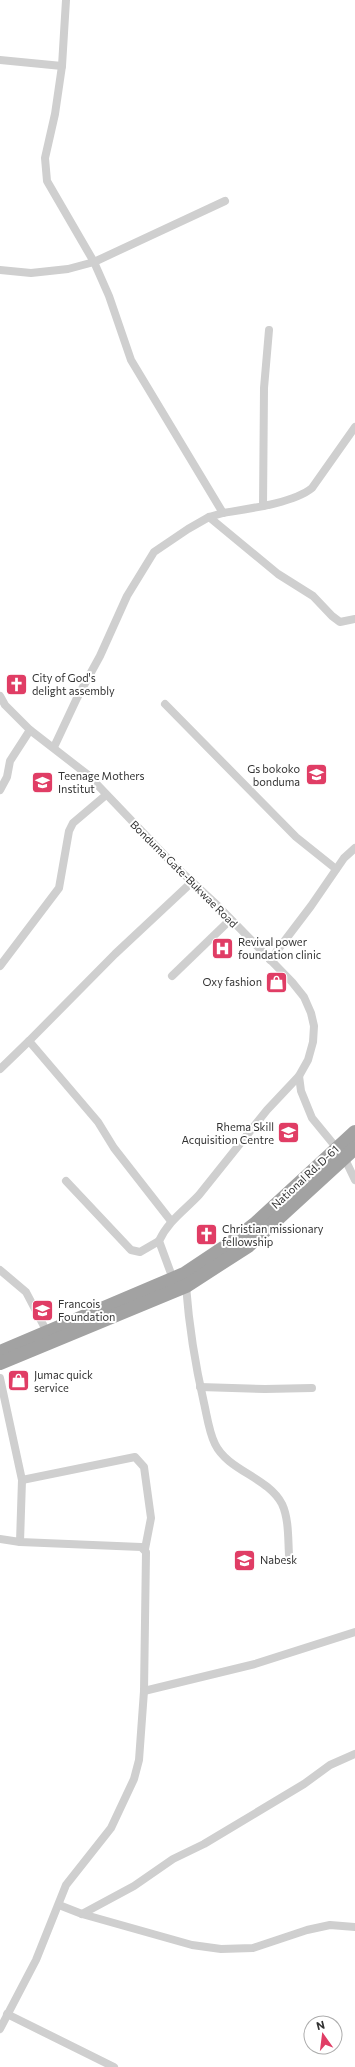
<svg xmlns="http://www.w3.org/2000/svg" width="355" height="2067" font-family="Commissioner,sans-serif">
  <style>
    .lines { fill: none; stroke-linecap: round; stroke-linejoin: round }
    .minor { stroke: #cfcfcf; stroke-width: 8 }
    .trunk { stroke: #a2a2a2; stroke-width: 14 }
    .labels { text-anchor: middle; stroke-width: 4; stroke-linejoin: round; paint-order: stroke }
    .poi-label { font-size: 11px; fill: #323232; stroke: #fff; text-anchor: start }
    .street-label { font-size: 11px; fill: #323232; stroke: #fff }
  </style>
  <rect width="100%" height="100%" fill="#fff"/>
  <g class="lines">
    <!-- minor -->
    <g class="minor">
      <polyline points="0,60 62,66"/>
      <polyline points="0,270 31,273 68,269 94,262 225,201"/>
      <polyline points="263,506 264,388 269,330"/>
      <path d="M 223,513 C 247,509 294,503 312,488 L 355,427"/>
      <polyline points="209,517 278,574 313,596 332,616 340,622 355,619"/>
      <polyline points="0,696 5,705 30,730 88,775 175,866 218,906 292,982 304,997 311,1013 314,1026 313,1042 308,1060 299,1076 301,1091 312,1118 344,1157 355,1180"/>
      <polyline points="165,704 296,837 336,869"/>
      <polyline points="54,747 77,698 100,656 127,596 154,552 188,529 209,517 223,513 131,360 109,296 94,262 47,181 45,158 55,114 62,66 66,0"/>
      <polyline points="0,790 7,777 10,761 30,730"/>
      <polyline points="270,960 311,906 344,858 355,848"/>
      <polyline points="0,966 59,888 69,831 73,823 106,795"/>
      <polyline points="172,976 230,920"/>
      <polyline points="0,1069 29,1041"/>
      <polyline points="66,1181 131,1250 140,1252 159,1241"/>
      <polyline points="171,1221 114,1148 98,1122 29,1041 115,954 192,882"/>
      <polyline points="0,1270 26,1292 47,1332"/>
      <path d="M 173,1279 L 159,1241 C 168,1221 185,1210 199,1195 L 267,1110 L 299,1076"/>
      <path d="M 186,1286 C 189,1325 195,1364 204,1403 C 207,1416 209,1432 215,1444 C 228,1471 268,1477 282,1504 C 289,1519 288,1539 289,1555"/>
      <polyline points="0,1378 22,1480 20,1542 141,1547 146,1552 144,1691 139,1760 134,1779 111,1828 66,1885 36,1960 0,2029"/>
      <polyline points="200,1387 265,1389 312,1388"/>
      <polyline points="22,1480 135,1457 144,1467 151,1518 145,1549"/>
      <polyline points="0,1539 20,1542"/>
      <polyline points="144,1691 255,1664 355,1632"/>
      <polyline points="59,1905 82,1914 192,1945 221,1949 253,1948 307,1930 330,1925 355,1927"/>
      <polyline points="82,1914 134,1886 173,1859 204,1844 304,1784 330,1765 355,1754"/>
      <polyline points="7,2014 114,2067"/>
    </g>
    <!-- trunk -->
    <g class="trunk">
      <polyline points="0,1352 184,1274 229,1244 256,1223 355,1132"/>
      <polyline points="0,1363 186,1286 248,1246 355,1148"/>
    </g>
  </g>
  <!-- icons -->
  <defs>
    <symbol id="church-square" viewBox="-11 -11 22 22"><rect x="-9" y="-9" width="18" height="18" rx="4" fill="#e03d65" stroke="#fff"/><path d="M-1.2-6h2.4v3.5h3.3v2.4h-3.3V6h-2.4V-.1h-3.3v-2.4h3.3Z" fill="#fff"/></symbol>
    <symbol id="school-square" viewBox="-11 -11 22 22"><rect x="-9" y="-9" width="18" height="18" rx="4" fill="#e03d65" stroke="#fff"/><path d="M0-5L7-2L0 1L-7-2ZM-4 1L0 2.5L4 1V4Q0 6-4 4Z" fill="#fff"/></symbol>
    <symbol id="hospital-square" viewBox="-11 -11 22 22"><rect x="-9" y="-9" width="18" height="18" rx="4" fill="#e03d65" stroke="#fff"/><path d="M-5-5h3v3.5h4V-5h3V5h-3V1.5h-4V5h-3Z" fill="#fff"/></symbol>
    <symbol id="shop-square" viewBox="-11 -11 22 22"><rect x="-9" y="-9" width="18" height="18" rx="4" fill="#e03d65" stroke="#fff"/><path d="M-5-2.5h2.3a2.7 3.5 0 0 1 5.4 0H5L5.5 6h-11ZM-1.5-2.5h3a1.5 2.3 0 0 0-3 0Z" fill="#fff"/></symbol>
    <symbol id="university-square" viewBox="-11 -11 22 22"><rect x="-9" y="-9" width="18" height="18" rx="4" fill="#e03d65" stroke="#fff"/><path d="M0-5L7-2L0 1L-7-2ZM-4 1L0 2.5L4 1V4Q0 6-4 4Z" fill="#fff"/></symbol>
  </defs>
  <g fill-rule="evenodd">
    <use href="#church-square" x="4" y="672" width="25" height="25"/>
    <use href="#school-square" x="304" y="762" width="25" height="25"/>
    <use href="#school-square" x="30" y="770" width="25" height="25"/>
    <use href="#hospital-square" x="210" y="936" width="25" height="25"/>
    <use href="#shop-square" x="264" y="970" width="25" height="25"/>
    <use href="#university-square" x="276" y="1120" width="25" height="25"/>
    <use href="#church-square" x="194" y="1222" width="25" height="25"/>
    <use href="#school-square" x="30" y="1298" width="25" height="25"/>
    <use href="#shop-square" x="6" y="1368" width="25" height="25"/>
    <use href="#school-square" x="232" y="1548" width="25" height="25"/>
  </g>
  <g class="labels">
    <!-- poi labels -->
    <g class="poi-label">
      <text x="32" y="682">City of God's<tspan x="32" dy="13">delight assembly</tspan></text>
      <text x="300" y="773" text-anchor="end">Gs bokoko<tspan x="300" dy="13">bonduma</tspan></text>
      <text x="58" y="780">Teenage Mothers<tspan x="58" dy="13">Institut</tspan></text>
      <text x="238" y="946">Revival power<tspan x="238" dy="13">foundation clinic</tspan></text>
      <text x="262" y="986" text-anchor="end">Oxy fashion</text>
      <text x="274" y="1131" text-anchor="end">Rhema Skill<tspan x="274" dy="13">Acquisition Centre</tspan></text>
      <text x="222" y="1233">Christian missionary<tspan x="222" dy="13">fellowship</tspan></text>
      <text x="58" y="1308">Francois<tspan x="58" dy="13">Foundation</tspan></text>
      <text x="34" y="1379">Jumac quick<tspan x="34" dy="13">service</tspan></text>
      <text x="260" y="1564">Nabesk</text>
    </g>
    <!-- street labels -->
    <g class="street-label">
      <text transform="translate(184 874) rotate(45)" y="4">Bonduma Gate-Bukwae Road</text>
      <text transform="translate(305 1177) rotate(-43)" y="4">National Rd. D-61</text>
    </g>
  </g>
  <!-- north arrow -->
  <g transform="translate(323 2035) rotate(346)"><circle r="19" fill="#ffffff" stroke="#adadad"/>
  <path d="M0-3L7 15L0 10L-7 15Z" fill="#e03d65"/>
  <text y="-6" font-size="11" font-weight="bold" text-anchor="middle" fill="#323232">N</text>
  </g>
</svg>
